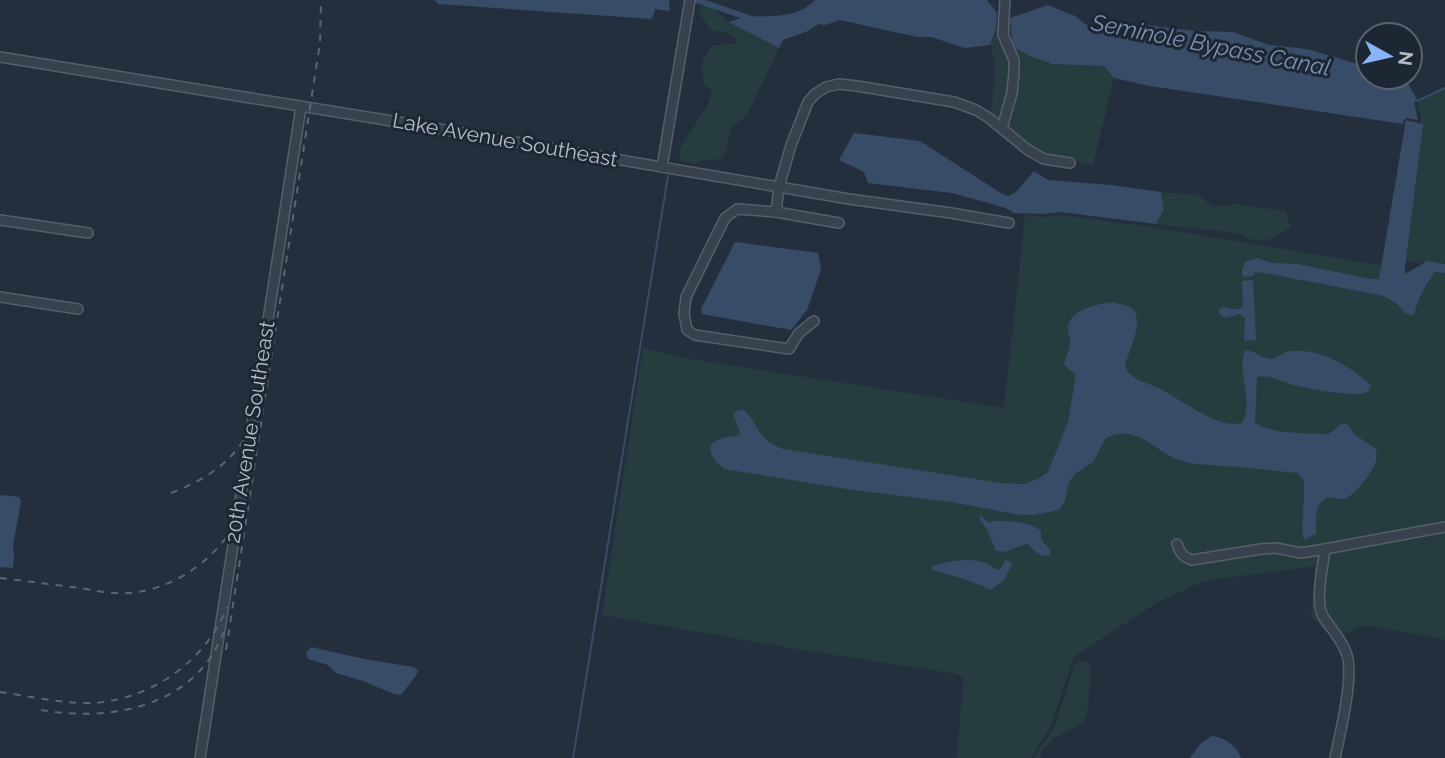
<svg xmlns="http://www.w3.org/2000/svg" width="1445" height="758" font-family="Raleway,sans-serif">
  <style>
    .green { fill: #263c3f }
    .water { fill: #394c67 }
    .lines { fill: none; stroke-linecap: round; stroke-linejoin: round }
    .stream { stroke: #394c67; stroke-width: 2 }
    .canal { stroke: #394c67; stroke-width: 6 }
    .minor-casing { stroke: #565f6c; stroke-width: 12 }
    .minor { stroke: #38414e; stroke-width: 9 }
    .rail { stroke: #5a6575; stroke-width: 2; stroke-dasharray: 7 7; stroke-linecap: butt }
    .labels { text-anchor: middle; stroke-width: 6; stroke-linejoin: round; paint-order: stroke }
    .street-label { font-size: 21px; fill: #b4bcc9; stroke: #1d2633 }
    .water-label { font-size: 23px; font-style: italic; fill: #7c92b1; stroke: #1d2633 }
  </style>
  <rect width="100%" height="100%" fill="#242f3e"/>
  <!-- green -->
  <g class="green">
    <polygon points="703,4 712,7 728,22 779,48 747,115 731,127 727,148 722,159 703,160 694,164 679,160 681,146 707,106 712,91 704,84 701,65 711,46 736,43 738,39 727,33 711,30 699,13"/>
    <polygon points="997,16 1002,17 1010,60 1008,92 1000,123 991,115 995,68 991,43 996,28"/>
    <polygon points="1009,18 1010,18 1013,47 1030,56 1053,64 1104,66 1114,78 1093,165 1045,156 1031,147 1006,127 1015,94 1007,34"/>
    <polygon points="1445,87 1445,263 1404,261 1421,130 1421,117 1417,102"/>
    <path d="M 1161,192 L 1198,195 L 1213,207 L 1236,204 L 1285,211 L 1291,227 C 1284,231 1274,238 1266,240 C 1255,243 1245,235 1234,233 C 1208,228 1182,229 1156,224 L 1164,209 Z"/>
    <polygon points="1025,215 1044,217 1060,215 1151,227 1385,266 1404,271 1445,273 1445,640 1367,625 1345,633 1323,628 1311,617 1315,566 1204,581 1156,603 1074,657 1051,726 1031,758 956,758 964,680 957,674 796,649 602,615 643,348 684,358 1004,408"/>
    <polygon points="1086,661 1091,668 1087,715 1081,724 1054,738 1042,751 1041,758 1034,758 1054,727 1075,663"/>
  </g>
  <!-- water -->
  <g class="water">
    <polygon points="435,0 669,0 670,11 655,9 652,19 438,4"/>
    <path d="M 815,0 L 987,0 L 997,13 L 996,28 L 990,45 L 965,48 L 931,37 L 917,37 L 840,20 L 825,25 L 819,24 L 808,31 L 783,40 L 779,48 L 728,22 C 735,20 743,17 750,17 C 776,15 795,19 815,0 Z"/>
    <polygon points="1048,5 1075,16 1088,26 1103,32 1125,31 1147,25 1195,31 1233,32 1269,45 1307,49 1368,67 1368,77 1400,77 1408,84 1417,99 1414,103 1418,120 1407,118 1404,120 1403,124 1150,86 1114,78 1104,66 1052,64 1030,56 1013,47 1010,18"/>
    <path d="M 1406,120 L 1423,124 L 1404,275 L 1427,261 L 1445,264 L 1445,273 L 1435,272 C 1424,286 1418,299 1414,315 L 1406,314 L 1397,304 L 1384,296 L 1270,274 L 1255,272 L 1253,276 L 1243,277 L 1242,271 L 1245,262 L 1257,258 L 1272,263 L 1298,264 L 1370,279 L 1379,279 Z"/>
    <polygon points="854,133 920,141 1004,195 1009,196 1016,192 1034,171 1048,180 1111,185 1161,192 1164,209 1156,224 1060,212 1044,214 1014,213 1006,208 952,193 868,183 864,172 839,160"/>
    <polygon points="735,242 818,253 821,270 807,310 791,330 702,314 701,309"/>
    <path d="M 1253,280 L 1256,340 L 1246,341 L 1244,340 L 1245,318 L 1240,314 L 1225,318 L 1219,313 L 1219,309 L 1223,307 C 1230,307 1237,312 1243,307 L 1242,281 Z"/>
    <path d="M 1113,302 C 1118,304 1125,305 1130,307 C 1147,318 1128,351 1125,366 C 1131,382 1148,382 1161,389 C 1181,400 1220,430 1242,423 C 1255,401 1236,373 1245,350 C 1255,350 1261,359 1271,359 C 1278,358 1283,352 1291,351 C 1321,348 1350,366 1371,385 L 1369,390 C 1368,391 1366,393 1365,393 C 1352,397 1303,388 1290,384 C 1277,380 1272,375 1257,377 L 1255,422 C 1267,434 1308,433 1326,434 L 1332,432 L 1342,423 L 1348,425 L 1354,434 L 1376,449 C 1377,455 1377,461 1374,466 C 1371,474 1352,498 1344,499 C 1339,500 1333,496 1327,498 C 1314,503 1316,522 1316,534 L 1305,539 L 1303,538 C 1301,518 1305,500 1304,481 L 1297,473 L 1230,466 L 1225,467 C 1210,464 1190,465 1176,459 C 1154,449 1134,423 1106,438 L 1093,462 L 1076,473 L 1069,482 L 1065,501 L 1059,510 L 1034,515 L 1021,515 L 951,502 L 853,490 L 724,469 C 712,460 701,443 723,438 C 730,436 733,438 740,434 C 739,427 735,421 733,414 L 739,410 L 744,410 C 761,427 756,439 783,449 L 1001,483 L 1025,484 L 1039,478 L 1048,472 L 1068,422 L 1076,375 L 1064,365 C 1065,358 1069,352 1070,344 C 1071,338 1068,333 1068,328 C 1069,309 1099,304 1113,302 Z"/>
    <polygon points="3,495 19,497 21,501 13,546 14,553 13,568 0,567 0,496"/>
    <path d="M 980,515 L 990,523 L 992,521 C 1008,521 1029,521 1041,531 L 1041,539 L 1051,551 L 1050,555 C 1040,558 1034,551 1028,544 C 1016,545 1007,556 995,550 L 988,531 L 980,520 Z"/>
    <path d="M 1005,560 L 1011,562 L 1012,564 L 1004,580 L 991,590 L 967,580 L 933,570 L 932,567 C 942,561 972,558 983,562 C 989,564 992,568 998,570 L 1002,567 Z"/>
    <polygon points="311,647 364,659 413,667 418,670 417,674 401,695 394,694 363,681 336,673 328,665 308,659 306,653"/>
    <path d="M 1212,736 C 1224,737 1237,746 1241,758 L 1190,758 L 1200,744 Z"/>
  </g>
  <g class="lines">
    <!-- stream -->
    <g class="stream">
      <polyline points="1417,101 1445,88"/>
      <polyline points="573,758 668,176"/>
    </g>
    <!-- canal -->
    <polyline class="canal" points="696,0 752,19"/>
    <defs>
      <g id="minor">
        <polyline points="0,57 404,123 849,199 951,213 1009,223"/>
        <polyline points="1002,128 1012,93 1014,72 1014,60 1003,35 1005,0"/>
        <polyline points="662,167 690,0"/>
        <polyline points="776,212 779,187 791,145 808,102 815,94 826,87 839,84 857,86 954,102 976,110 989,118 1028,150 1044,159 1070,163"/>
        <polyline points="0,220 88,233"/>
        <polyline points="0,297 78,309"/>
        <polyline points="814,321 799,333 789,349 695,335 687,330 684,313 686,297 725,218 737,209 776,212 839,223"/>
        <path d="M 1177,544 C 1180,553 1183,557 1192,560 L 1261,549 L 1276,548 L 1301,553 L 1325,549"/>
        <polyline points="200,758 301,107"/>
        <path d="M 1335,758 C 1340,733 1354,678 1347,655 C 1343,641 1332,630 1324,618 C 1314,604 1323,566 1325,549 L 1445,527"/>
      </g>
    </defs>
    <!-- minor casing -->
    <use href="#minor" class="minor-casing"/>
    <!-- minor -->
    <use href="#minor" class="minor"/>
    <!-- rail -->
    <g class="rail">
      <path d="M 171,493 C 212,477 240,457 257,415"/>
      <path d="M 0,578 C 27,581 54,585 81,588 C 96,591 113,594 129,593 C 178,589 222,555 242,511"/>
      <polyline points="226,650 320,43 321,0"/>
      <path d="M 0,692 C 28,696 65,704 92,703 C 151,700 206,661 227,607"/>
      <path d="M 41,710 C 99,720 170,712 208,661 C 215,652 219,642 224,632"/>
    </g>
  </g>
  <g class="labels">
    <!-- street labels -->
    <g class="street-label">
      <text transform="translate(505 140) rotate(10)" y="7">Lake Avenue Southeast</text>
      <text transform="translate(250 432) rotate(-81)" y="7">20th Avenue Southeast</text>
    </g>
    <!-- water labels -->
    <g class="water-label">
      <text transform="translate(1211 45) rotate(11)" y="8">Seminole Bypass Canal</text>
    </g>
  </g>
  <!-- north arrow -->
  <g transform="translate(1389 56) rotate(98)"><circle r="33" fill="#1d2633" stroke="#59626f" stroke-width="2"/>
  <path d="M0-5L12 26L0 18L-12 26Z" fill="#8ab4f8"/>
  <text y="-10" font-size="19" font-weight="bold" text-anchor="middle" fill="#b4bcc9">N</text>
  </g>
</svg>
